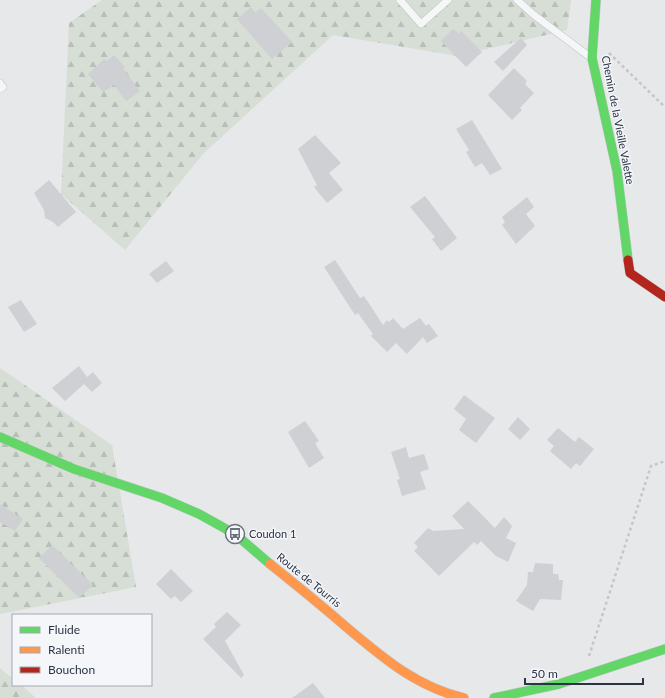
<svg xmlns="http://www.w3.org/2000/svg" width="665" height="698" font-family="Lato,sans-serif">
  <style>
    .forest { fill: url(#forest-firs) }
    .building { fill: #ced0d3 }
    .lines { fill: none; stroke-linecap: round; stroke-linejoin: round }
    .lane-casing { stroke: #c4c6c8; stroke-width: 8 }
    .fast-casing { stroke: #c4c6c8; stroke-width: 10 }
    .slow-casing { stroke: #c4c6c8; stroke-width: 10 }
    .jam-casing { stroke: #c4c6c8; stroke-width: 10 }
    .path { stroke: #c5c6ca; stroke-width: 2.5; stroke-dasharray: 3 3; stroke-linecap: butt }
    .lane { stroke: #f5f6f7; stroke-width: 7 }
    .fast { stroke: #63d668; stroke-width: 9 }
    .slow { stroke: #ff974d; stroke-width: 9 }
    .jam { stroke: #b3261e; stroke-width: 9 }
    .labels { text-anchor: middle; stroke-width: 3; stroke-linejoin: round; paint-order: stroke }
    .street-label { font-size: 11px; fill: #2b3445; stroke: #f4f6f9 }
    .poi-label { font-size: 11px; fill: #2b3445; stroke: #f4f6f9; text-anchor: start }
  </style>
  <defs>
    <pattern id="forest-firs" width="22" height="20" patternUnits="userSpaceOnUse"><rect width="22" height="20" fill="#d6ded6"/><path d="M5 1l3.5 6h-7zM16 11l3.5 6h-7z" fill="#b8bfb9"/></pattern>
  </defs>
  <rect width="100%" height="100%" fill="#e6e8ea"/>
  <!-- forest -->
  <g class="forest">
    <polygon points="102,0 571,0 567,30 457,56 333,35 203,154 125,250 61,194 69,23"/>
    <polygon points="0,368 112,445 136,587 0,614"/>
    <polygon points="0,668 13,679 13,685 21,685 36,698 0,698"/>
  </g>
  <!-- building -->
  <g class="building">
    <polygon points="251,7 255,13 261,8 292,42 272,59 237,19"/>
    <polygon points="453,29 458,34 461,31 482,52 466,67 441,41"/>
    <polygon points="521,38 527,45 503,71 494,62"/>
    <polygon points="114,55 125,67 123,69 140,91 126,101 114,85 103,92 88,74 104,59 107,61"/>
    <polygon points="514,68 527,81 525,84 534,93 520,108 522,110 512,120 488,95"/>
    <polygon points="472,120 502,169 490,175 482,163 475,167 466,152 469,150 456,129"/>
    <polygon points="315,135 341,163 329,173 343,190 327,203 314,187 317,185 298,149"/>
    <polygon points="49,180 76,212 58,227 53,222 45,218 44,210 34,193"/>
    <polygon points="425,196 457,238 441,251 432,239 435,237 410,207"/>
    <polygon points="527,197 534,207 526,214 535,226 516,244 502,225 505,222 502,217"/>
    <polygon points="335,260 360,298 364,296 383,325 387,320 389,322 393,318 403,329 420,318 426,326 429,324 438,336 427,343 423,337 407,354 396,343 387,352 371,336 373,334 358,313 355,315 324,267"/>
    <polygon points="166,261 174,271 157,283 149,274"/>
    <polygon points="21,300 37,324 24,332 8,307"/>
    <polygon points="79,366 87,377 93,372 102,383 92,392 84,384 65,401 52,388"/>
    <polygon points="464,395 495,418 476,443 459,430 466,419 454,409"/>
    <polygon points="518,417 530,429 520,440 508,429"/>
    <polygon points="305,421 319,441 315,443 324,458 309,468 288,432"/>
    <polygon points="558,428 575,442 579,437 594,449 580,466 576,463 571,469 550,451 554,446 547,440"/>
    <polygon points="406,447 409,458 424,454 429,469 420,472 426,489 402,496 397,480 400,479 391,452"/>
    <polygon points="468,501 495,528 504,517 512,526 506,538 516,543 508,562 496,556 481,541 477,545 474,542 439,576 414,551 418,547 414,543 428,528 433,531 464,529 452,516"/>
    <polygon points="0,504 23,519 15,531 0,522"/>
    <polygon points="52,545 93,585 79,598 39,558"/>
    <polygon points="535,563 553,564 553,574 558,574 559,580 563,580 561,600 540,599 533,611 516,601 527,585 528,572 533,572"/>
    <polygon points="171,569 193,591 181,602 175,596 171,599 156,584"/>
    <polygon points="227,612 241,625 225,641 244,675 241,678 203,639 216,627 214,624"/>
    <polygon points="313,683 325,698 292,698"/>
  </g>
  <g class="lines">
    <defs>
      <g id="lane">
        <polyline points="400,0 421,24 448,0"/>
        <polyline points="517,0 534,15 590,57"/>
        <polyline points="0,83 3,87 0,89"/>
      </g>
      <g id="fast">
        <polyline points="596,0 592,58 617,171 628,260"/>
        <polyline points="0,437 74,469 162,498 199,514 235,534 270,564"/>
        <polyline points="494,698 559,684 665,649"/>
      </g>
      <path id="slow" d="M 270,564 C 295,584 321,605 345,626 C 382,657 416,687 464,698"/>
      <polyline id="jam" points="628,260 630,273 665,297"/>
    </defs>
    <!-- lane casing -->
    <use href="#lane" class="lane-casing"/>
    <!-- fast casing -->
    <use href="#fast" class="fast-casing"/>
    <!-- slow casing -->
    <use href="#slow" class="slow-casing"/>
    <!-- jam casing -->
    <use href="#jam" class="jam-casing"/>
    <!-- path -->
    <g class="path">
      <polyline points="609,53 665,107"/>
      <polyline points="589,656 651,466 665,461"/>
    </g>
    <!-- lane -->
    <use href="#lane" class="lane"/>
    <!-- fast -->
    <use href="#fast" class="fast"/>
    <!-- slow -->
    <use href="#slow" class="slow"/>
    <!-- jam -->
    <use href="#jam" class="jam"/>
  </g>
  <!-- icons -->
  <defs>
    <symbol id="bus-ring" viewBox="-11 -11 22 22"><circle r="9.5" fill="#f4f6f9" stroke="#6c737f" stroke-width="1.5"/><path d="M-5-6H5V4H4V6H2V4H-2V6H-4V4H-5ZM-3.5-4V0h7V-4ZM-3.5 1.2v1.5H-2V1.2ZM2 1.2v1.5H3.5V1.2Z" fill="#6c737f"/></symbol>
  </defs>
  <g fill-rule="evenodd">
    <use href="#bus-ring" x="224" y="523" width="22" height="22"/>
  </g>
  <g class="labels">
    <!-- street labels -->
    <g class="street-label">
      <text transform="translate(618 120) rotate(79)" y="4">Chemin de la Vieille Valette</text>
      <text transform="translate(309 580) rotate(39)" y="4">Route de Tourris</text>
    </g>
    <!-- poi labels -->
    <g class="poi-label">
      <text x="249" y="538">Coudon 1</text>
    </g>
  </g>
  <!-- legend -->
  <rect x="12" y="614" width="140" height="72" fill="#f4f6f9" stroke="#a4a8b1"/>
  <rect x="20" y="627" width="20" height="6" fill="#63d668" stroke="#a4a8b1"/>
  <text x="48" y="634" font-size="12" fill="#2b3445">Fluide</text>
  <rect x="20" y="647" width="20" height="6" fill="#ff974d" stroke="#a4a8b1"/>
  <text x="48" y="654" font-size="12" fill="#2b3445">Ralenti</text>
  <rect x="20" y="667" width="20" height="6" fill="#b3261e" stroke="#a4a8b1"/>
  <text x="48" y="674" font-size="12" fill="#2b3445">Bouchon</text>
  <!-- scale -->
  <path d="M525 678v6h118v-6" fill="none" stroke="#2b3445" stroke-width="2"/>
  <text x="531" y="678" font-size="12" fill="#2b3445" stroke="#f4f6f9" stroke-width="3" paint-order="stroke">50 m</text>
</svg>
